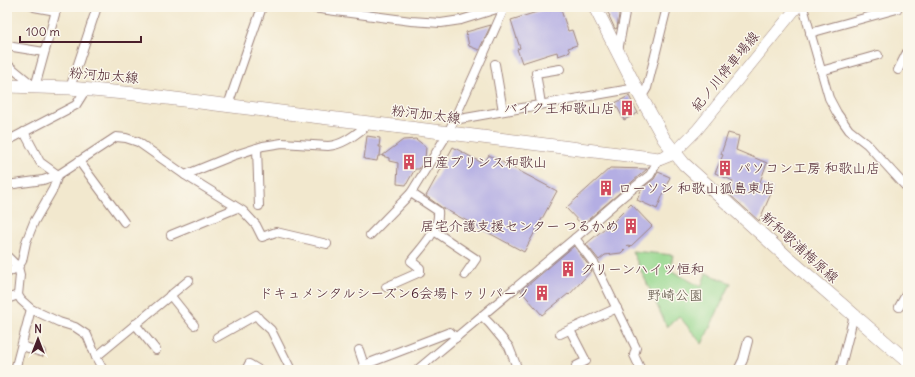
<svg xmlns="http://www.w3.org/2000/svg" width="915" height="377" font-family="Delius,'Klee One',sans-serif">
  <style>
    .green { fill: #96d78e; stroke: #707b5c }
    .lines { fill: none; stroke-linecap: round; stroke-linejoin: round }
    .stream { stroke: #54b8d3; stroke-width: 2.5 }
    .building { fill: #b4aee3 }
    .street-casing { stroke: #9e847c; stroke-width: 10 }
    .secondary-casing { stroke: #9e847c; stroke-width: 12 }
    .primary-casing { stroke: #9e847c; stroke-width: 14 }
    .street { stroke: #fff; stroke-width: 8 }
    .secondary { stroke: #fff; stroke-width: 11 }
    .primary { stroke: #fff; stroke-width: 13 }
    .labels { text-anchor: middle; stroke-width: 3; stroke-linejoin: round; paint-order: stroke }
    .street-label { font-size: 14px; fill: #4a1f2b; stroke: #fbf7ec }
    .poi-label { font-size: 14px; fill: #4a1f2b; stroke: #fbf7ec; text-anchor: start }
    .park-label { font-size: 14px; fill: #615649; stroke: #fbf7ec }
  </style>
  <rect width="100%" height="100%" fill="#fbf7ec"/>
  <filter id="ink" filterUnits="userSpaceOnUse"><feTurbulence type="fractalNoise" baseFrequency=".025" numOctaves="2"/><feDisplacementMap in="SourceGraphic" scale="8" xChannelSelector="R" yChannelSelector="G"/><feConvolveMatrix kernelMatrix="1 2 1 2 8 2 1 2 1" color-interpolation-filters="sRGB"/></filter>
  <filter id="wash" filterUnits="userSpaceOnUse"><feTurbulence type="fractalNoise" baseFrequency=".012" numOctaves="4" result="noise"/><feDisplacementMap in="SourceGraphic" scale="16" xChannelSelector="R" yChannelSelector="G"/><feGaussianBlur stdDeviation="0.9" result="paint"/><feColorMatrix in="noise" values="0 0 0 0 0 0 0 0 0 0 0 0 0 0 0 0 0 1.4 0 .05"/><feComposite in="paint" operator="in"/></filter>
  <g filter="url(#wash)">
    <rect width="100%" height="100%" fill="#f2e8ce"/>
    <!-- green -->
    <polygon class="green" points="632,251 673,255 670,270 701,287 706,273 731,283 702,344 679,316 667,327"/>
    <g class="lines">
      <!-- stream -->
      <polyline class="stream" points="370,10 371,7"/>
    </g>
    <g id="blocks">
      <!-- building -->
      <g class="building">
        <polygon points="553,7 560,7 568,31 572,30 577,45 568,48 570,52 558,56 557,52 550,54 522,63 517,49 520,48 511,20"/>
        <polygon points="604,7 617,7 619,9 619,15 617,28 615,29 609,16 610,16"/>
        <polygon points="491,25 479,50 469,46 466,32"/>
        <polygon points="629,96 638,113 624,120 615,103"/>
        <polygon points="728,133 739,136 736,150 767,163 760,182 773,189 759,221 730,195 733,181 715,173 723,155 721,154"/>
        <polygon points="367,136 380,138 379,147 381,147 380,156 378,156 377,161 364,159"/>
        <polygon points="416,139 426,147 425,159 419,169 415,169 406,185 397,184 398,163 389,161 389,158 382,156 403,140"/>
        <polygon points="453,147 484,164 489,155 557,191 524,252 441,207 426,196"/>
        <polygon points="610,168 647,169 582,225 566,208"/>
        <polygon points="658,172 670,177 657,209 637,200 642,188 654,179"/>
        <polygon points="631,204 652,226 630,247 628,246 621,253 605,255 599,260 586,244 605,228 606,229"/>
        <polygon points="574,246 592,270 569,295 568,294 542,315 521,291"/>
      </g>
    </g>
  </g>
  <g filter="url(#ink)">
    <use href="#blocks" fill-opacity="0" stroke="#9e847c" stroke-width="1"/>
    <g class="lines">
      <defs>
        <g id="street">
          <polyline points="34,7 56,11"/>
          <polyline points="305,7 411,21 441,23 461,20 503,7"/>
          <polyline points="803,7 829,98 837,113 849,130 867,144 908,189"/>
          <polyline points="810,33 897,9"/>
          <polyline points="7,46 44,52"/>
          <polyline points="618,51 626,7 628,7"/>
          <polyline points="7,64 35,87 57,7"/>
          <polyline points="495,64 503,111"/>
          <polyline points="898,70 908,50"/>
          <polyline points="821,71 878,55"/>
          <polyline points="70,88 97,7"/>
          <polyline points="641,98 647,88 667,7"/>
          <polyline points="541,104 536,73 560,69"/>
          <polyline points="228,105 262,7"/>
          <polyline points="454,120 502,13 503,7"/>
          <polyline points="7,141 76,105 86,89"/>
          <polyline points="257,148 259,206"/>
          <polyline points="79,161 124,222"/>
          <polyline points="185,175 243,211 256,225 262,237 276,232 327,244"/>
          <path d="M 7,185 L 43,180 L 58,175 L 116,137 L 126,138 L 138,142 L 185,175 L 232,156 L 263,146 L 282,143 L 328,146 C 344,145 357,133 369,124"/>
          <polyline points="434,231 476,259 465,275"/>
          <polyline points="171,235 237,208"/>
          <polyline points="370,235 411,193 448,133 454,120 636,88"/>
          <polyline points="575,238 596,266 636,348 634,355 641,370"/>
          <polyline points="7,256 18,267 20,275 18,295 21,300 31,309 59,322 75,327 87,335 96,357 103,370"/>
          <polyline points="7,273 18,267 22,261 26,242 34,222 53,189 58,175 40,162 24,132"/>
          <path d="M 386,287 L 420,272 L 420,268 L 411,261 C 422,247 440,230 438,211 L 411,193"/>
          <polyline points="170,295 194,325"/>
          <polyline points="7,299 18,295"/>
          <polyline points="899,307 908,291"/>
          <polyline points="482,316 490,324 509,347 518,370"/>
          <polyline points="135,324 156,350"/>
          <polyline points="570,330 586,361 576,366"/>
          <polyline points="560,334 617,308"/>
          <polyline points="217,337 256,315 260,320 271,330 291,370"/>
          <polyline points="22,346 41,352"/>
          <polyline points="359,350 364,365 450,332 456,338"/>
          <polyline points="96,357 189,280"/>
          <polyline points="15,370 31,309"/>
          <polyline points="246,370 249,364 259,370"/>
          <polyline points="417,370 575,238 626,194 650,175 659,159"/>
          <polyline points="738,370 743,360 748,341"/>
          <polyline points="840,370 854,315"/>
        </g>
        <polyline id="secondary" points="674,153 697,130 797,7"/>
        <g id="primary">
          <polyline points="595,7 636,88 657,126 664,139 684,164 788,258 908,362"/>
          <polyline points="7,86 70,88 135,94 659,159 674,153"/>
        </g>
      </defs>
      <!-- street casing -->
      <use href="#street" class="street-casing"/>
      <!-- secondary casing -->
      <use href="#secondary" class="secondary-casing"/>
      <!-- primary casing -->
      <use href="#primary" class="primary-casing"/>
      <!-- street -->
      <use href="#street" class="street"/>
      <!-- secondary -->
      <use href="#secondary" class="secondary"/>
      <!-- primary -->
      <use href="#primary" class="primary"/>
    </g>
  </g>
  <!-- icons -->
  <defs>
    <symbol id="building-bare" viewBox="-9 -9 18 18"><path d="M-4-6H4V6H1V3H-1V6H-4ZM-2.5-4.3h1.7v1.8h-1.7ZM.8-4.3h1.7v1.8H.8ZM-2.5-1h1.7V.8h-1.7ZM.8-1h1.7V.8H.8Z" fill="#d1495b" stroke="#fbf7ec" stroke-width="2.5" paint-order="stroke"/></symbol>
  </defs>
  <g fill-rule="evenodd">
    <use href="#building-bare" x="616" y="97" width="22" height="22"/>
    <use href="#building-bare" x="398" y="151" width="22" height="22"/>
    <use href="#building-bare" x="714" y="157" width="22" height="22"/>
    <use href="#building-bare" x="595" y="177" width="22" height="22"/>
    <use href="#building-bare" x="620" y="215" width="22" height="22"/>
    <use href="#building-bare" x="557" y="258" width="22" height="22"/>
    <use href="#building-bare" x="531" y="282" width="22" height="22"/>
  </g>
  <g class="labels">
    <!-- street labels -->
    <g class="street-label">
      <text transform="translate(725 71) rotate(-51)" y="5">紀ノ川停車場線</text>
      <text transform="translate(104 75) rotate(5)" y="5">粉河加太線</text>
      <text transform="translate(426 114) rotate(7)" y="5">粉河加太線</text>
      <text transform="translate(800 247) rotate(42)" y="5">新和歌浦梅原線</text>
    </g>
    <!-- poi labels -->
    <g class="poi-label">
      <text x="615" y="113" text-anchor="end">バイク王和歌山店</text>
      <text x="421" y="167">日産プリンス和歌山</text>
      <text x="737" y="173">パソコン工房 和歌山店</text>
      <text x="618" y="193">ローソン 和歌山狐島東店</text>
      <text x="619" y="231" text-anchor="end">居宅介護支援センター つるかめ</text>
      <text x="580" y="274">グリーンハイツ恒和</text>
      <text x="530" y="298" text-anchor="end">ドキュメンタルシーズン6会場トゥリパーノ</text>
    </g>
    <!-- park labels -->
    <g class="park-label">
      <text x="675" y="300">野崎公園</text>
    </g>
  </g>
  <!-- margin -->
  <rect width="915" height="377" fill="none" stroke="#fbf7ec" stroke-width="24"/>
  <!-- north arrow -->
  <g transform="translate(38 339)" stroke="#fbf7ec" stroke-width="3" paint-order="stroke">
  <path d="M0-3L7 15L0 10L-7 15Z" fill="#4a1f2b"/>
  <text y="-6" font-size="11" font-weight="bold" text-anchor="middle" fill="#4a1f2b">N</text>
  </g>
  <!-- scale -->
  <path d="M20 36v6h121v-6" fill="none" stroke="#4a1f2b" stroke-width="2"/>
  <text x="26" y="36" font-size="12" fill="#4a1f2b" stroke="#fbf7ec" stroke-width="3" paint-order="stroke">100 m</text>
</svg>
